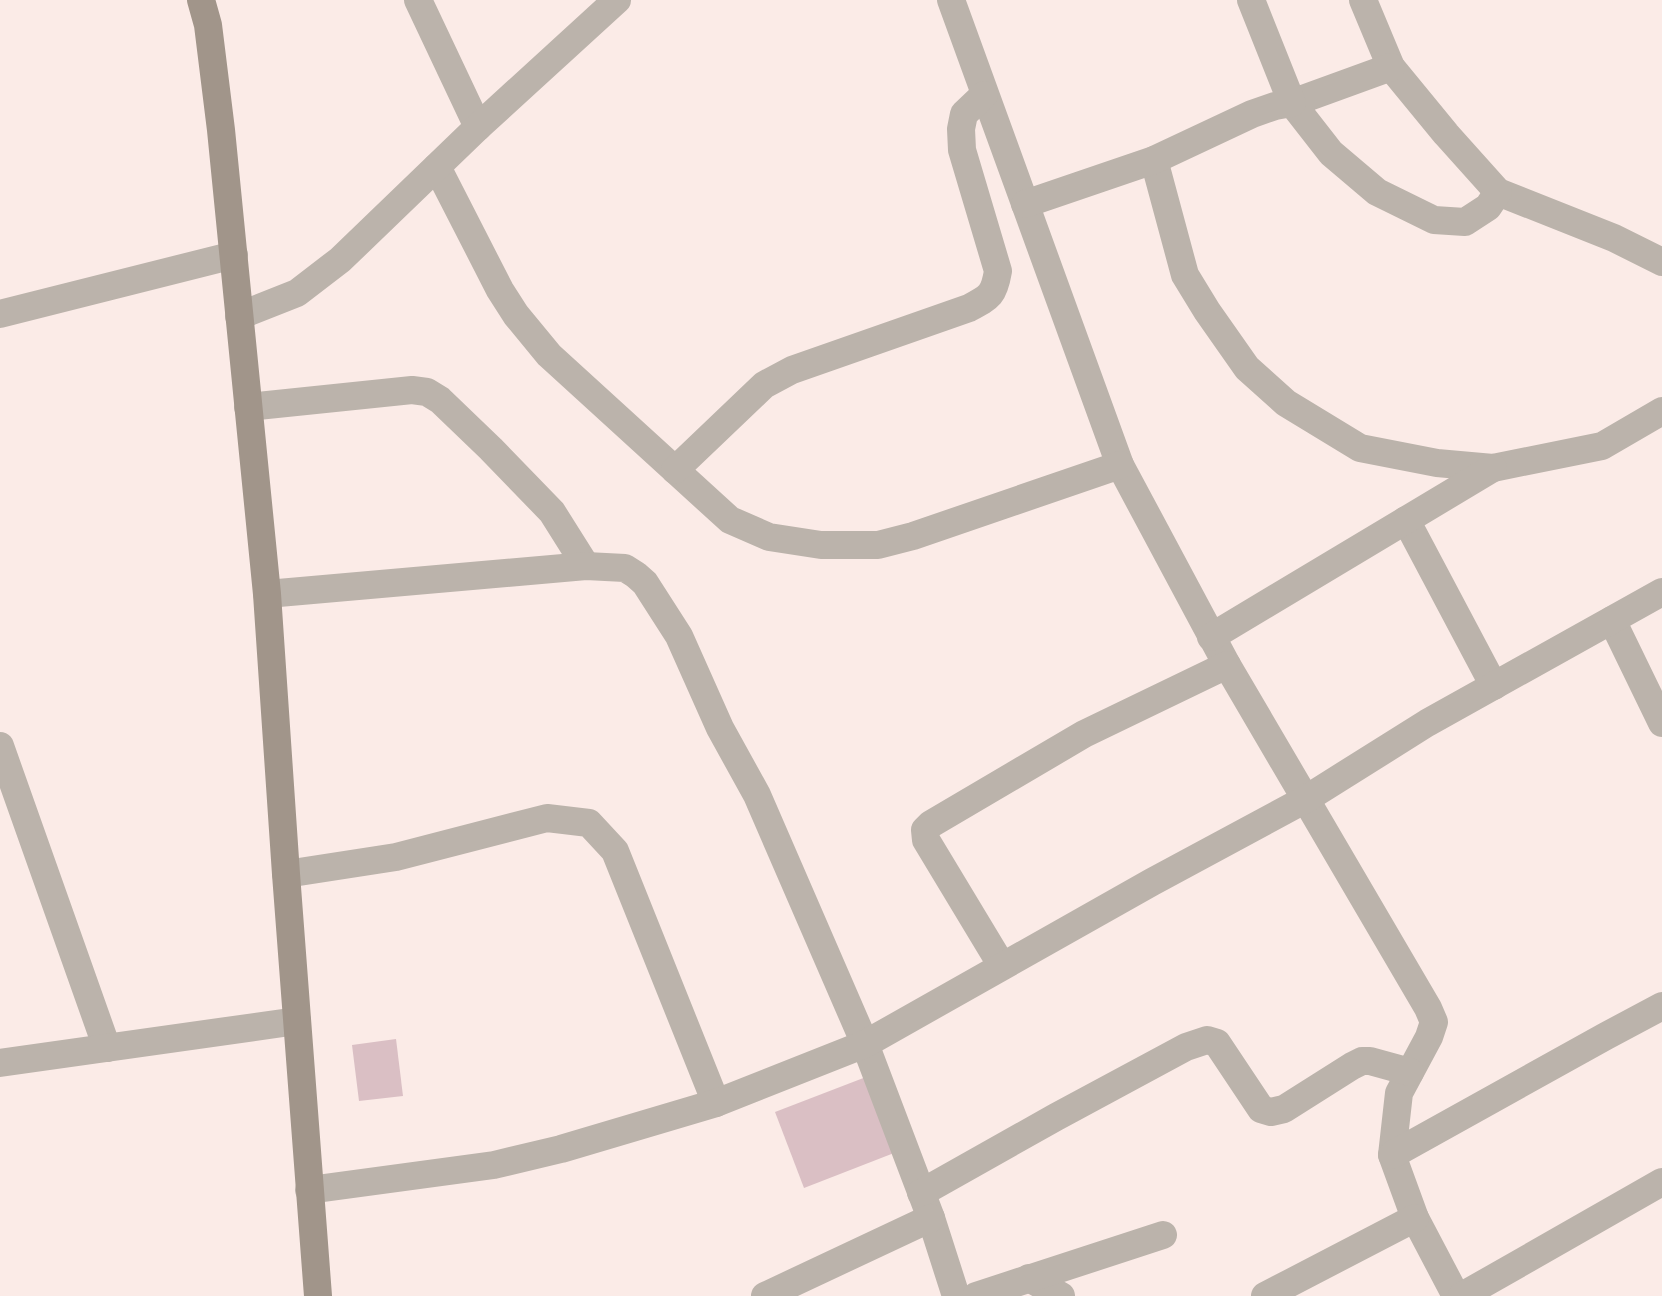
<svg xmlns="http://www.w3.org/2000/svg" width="1662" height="1296" font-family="'Libre Baskerville',serif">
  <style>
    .building { fill: #dabfc4 }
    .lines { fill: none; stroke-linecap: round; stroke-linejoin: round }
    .minor { stroke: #bbb3ab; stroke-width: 28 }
    .secondary { stroke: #a1958a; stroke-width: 28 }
  </style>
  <rect width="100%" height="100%" fill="#fbebe7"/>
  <!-- building -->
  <g class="building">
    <polygon points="396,1039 403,1096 359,1101 352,1045"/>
    <polygon points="866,1077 894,1153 804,1188 775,1112"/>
  </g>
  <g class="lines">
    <!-- minor -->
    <g class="minor">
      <polyline points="418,0 478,127"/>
      <polyline points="951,0 1120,465 1227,665"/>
      <polyline points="1363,0 1391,67 1446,134 1498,192 1614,238 1662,262"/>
      <polyline points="1391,67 1292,103 1331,153 1377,192 1434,220 1465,222 1488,207 1498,192"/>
      <polyline points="1154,160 1185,275 1207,311 1247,368 1286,403 1360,448 1437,463 1493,468 1602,446 1662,411"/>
      <polyline points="437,167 500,290 516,315 549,355 730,520 769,537 821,545 878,545 913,536 1120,465"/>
      <polyline points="1025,204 1154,160 1252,114 1275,106 1292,103 1251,0"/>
      <polyline points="0,314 234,255"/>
      <polyline points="239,316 297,293 340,260 478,127 617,0"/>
      <polyline points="248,407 412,390 427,392 440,400 491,449 552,512 586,566"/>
      <path d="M 675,470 L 764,385 L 792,370 L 969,308 C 990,297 994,295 998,271 L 962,150 L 961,129 L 964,114 L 984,95"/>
      <polyline points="1406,520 1494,686"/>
      <polyline points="267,594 586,566 625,568 636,575 645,583 679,636 720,728 757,795 865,1044 931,1218 956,1296"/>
      <polyline points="1612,620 1662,723"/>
      <polyline points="1211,637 1493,468"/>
      <polyline points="0,746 107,1048"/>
      <polyline points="286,874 396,857 547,818 589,823 615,851 716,1103"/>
      <polyline points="1002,966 926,840 925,830 931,824 1084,734 1227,665 1428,1008 1434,1022 1429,1037 1399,1093 1392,1155 1415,1218 1456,1296"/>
      <polyline points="0,1063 297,1021"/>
      <polyline points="1392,1155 1606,1036 1662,1006"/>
      <polyline points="309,1190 494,1165 561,1149 716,1103 865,1044 1152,882 1306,799 1427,723 1662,592"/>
      <polyline points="921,1193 1056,1117 1186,1047 1207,1040 1217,1043 1261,1109 1271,1112 1284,1109 1352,1066 1362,1061 1370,1061 1410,1072"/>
      <polyline points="1029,1278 1061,1296"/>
      <polyline points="765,1296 931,1218"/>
      <polyline points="976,1296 1163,1235"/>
      <polyline points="1265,1296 1415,1218"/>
      <polyline points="1462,1296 1662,1182"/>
    </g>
    <!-- secondary -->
    <polyline class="secondary" points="201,0 208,25 221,130 267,594 286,874 318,1296"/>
  </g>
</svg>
